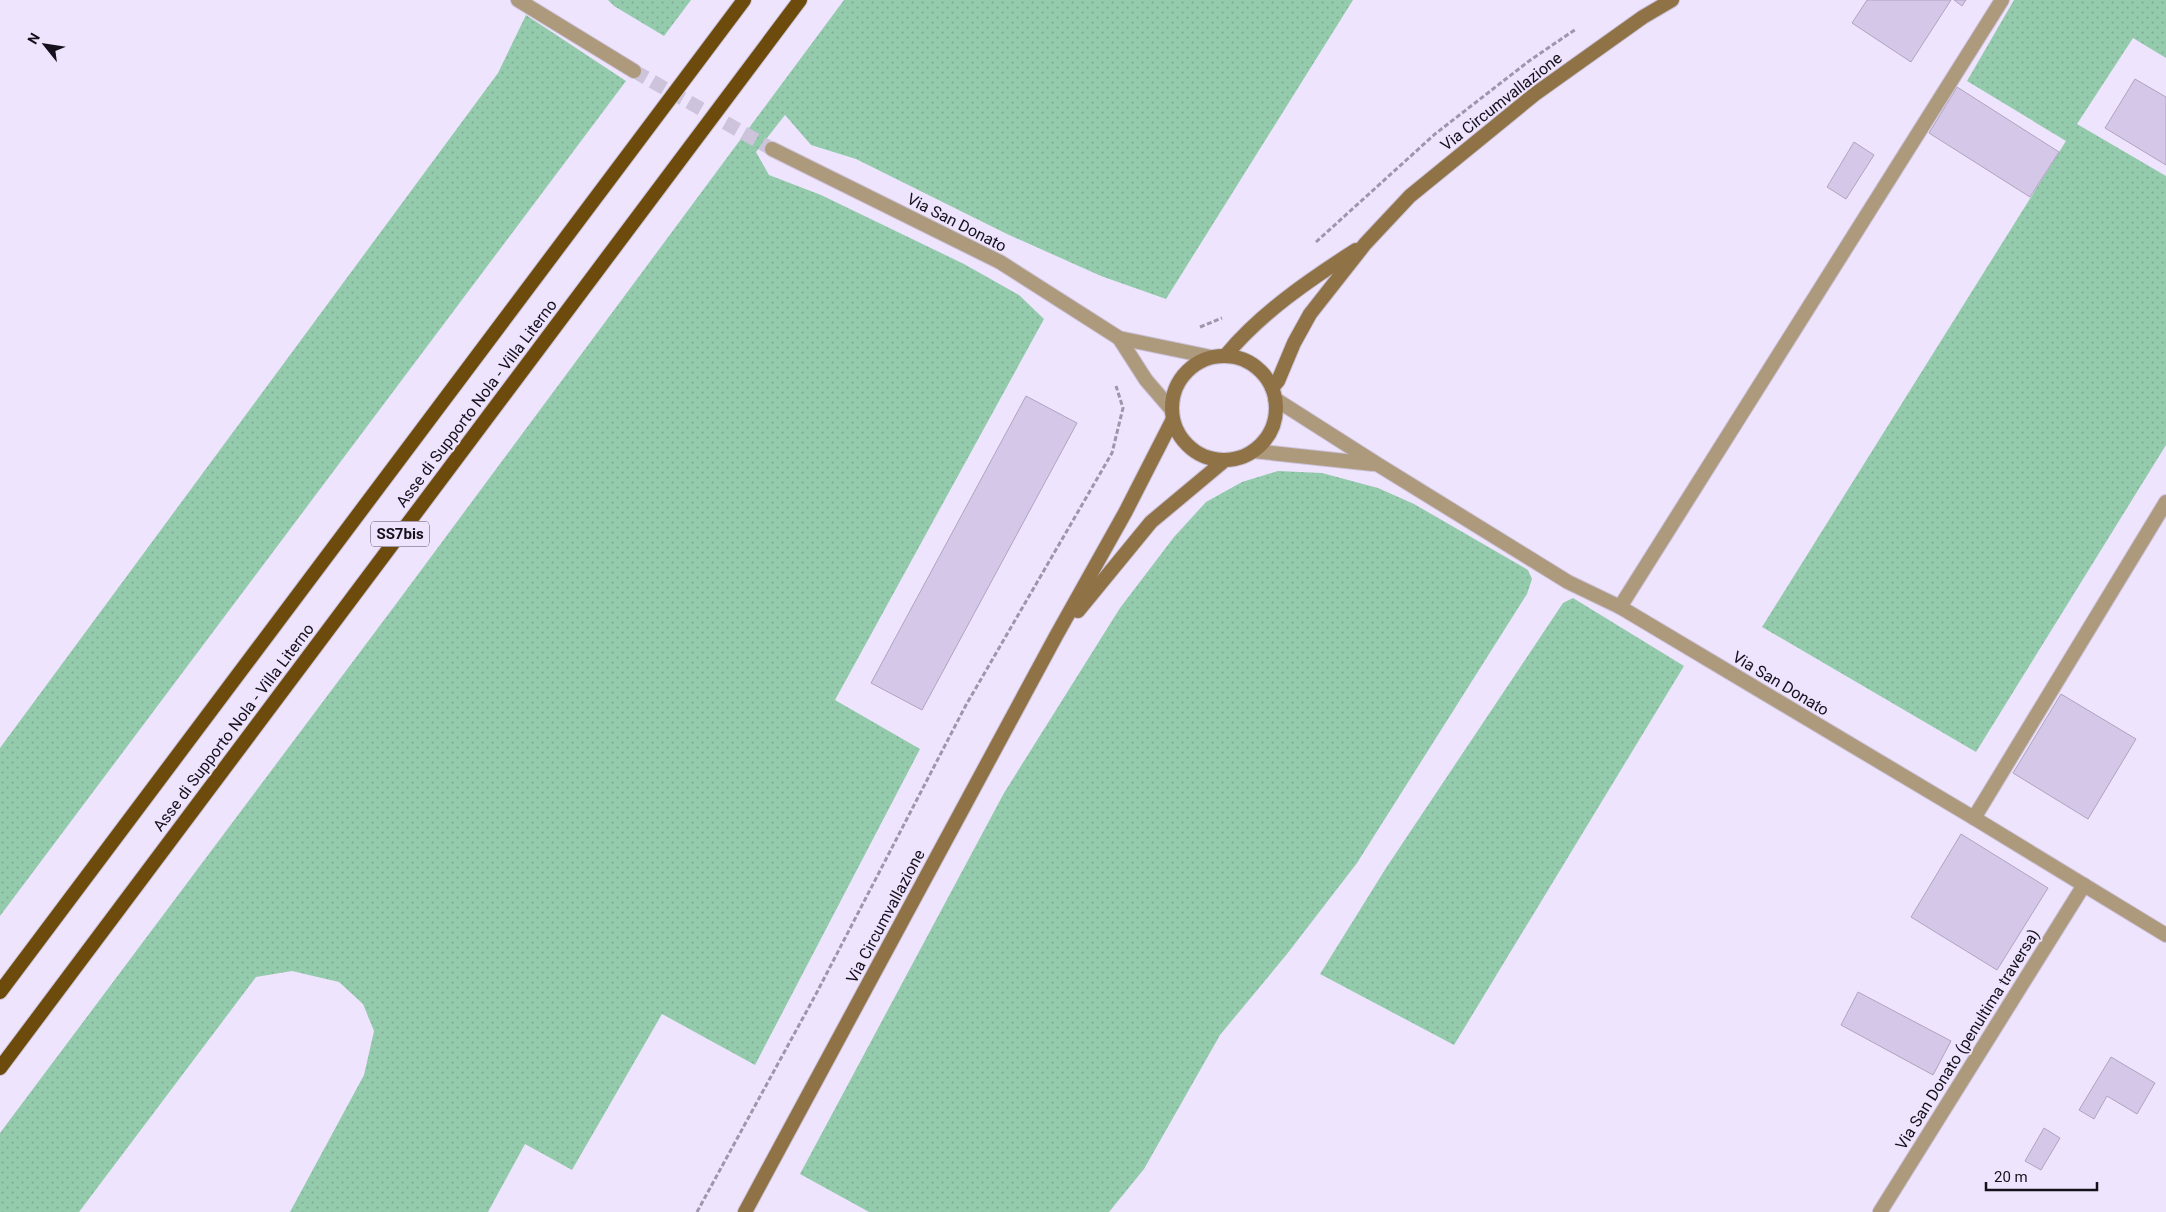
<svg xmlns="http://www.w3.org/2000/svg" width="2166" height="1212" font-family="Roboto,sans-serif">
  <style>
    .grass { fill: url(#grass-dots) }
    .building { fill: #d5c7e7; stroke: #b0a3c1 }
    .lines { fill: none; stroke-linecap: round; stroke-linejoin: round }
    .minor-tunnel { stroke: #cdc4db; stroke-width: 14; stroke-dasharray: 14 7; stroke-linecap: butt }
    .minor-casing { stroke: #cbc2d9; stroke-width: 16 }
    .secondary-casing { stroke: #cbc2d9; stroke-width: 16 }
    .trunk-casing { stroke: #cbc2d9; stroke-width: 16 }
    .path { stroke: #9e96aa; stroke-width: 3; stroke-dasharray: 5 2.5; stroke-linecap: butt }
    .minor { stroke: #ad997c; stroke-width: 14 }
    .secondary { stroke: #8f7245; stroke-width: 14 }
    .trunk { stroke: #6c4b0c; stroke-width: 14 }
    .labels { text-anchor: middle; stroke-width: 4; stroke-linejoin: round; paint-order: stroke }
    .shield { fill: #eee4fd; stroke: #56505f; stroke-width: 1 }
    .shield-label { font-size: 15px; font-weight: bold; fill: #15101b }
    .street-label { font-size: 16px; fill: #15101b; stroke: #eee4fd }
  </style>
  <defs>
    <pattern id="grass-dots" width="8" height="8" patternUnits="userSpaceOnUse" patternTransform="scale(1.25)"><rect width="8" height="8" fill="#94cbad"/><path d="M2 2h.1M6 6h.1" fill="none" stroke="#7fad94" stroke-width="1.8" stroke-linecap="round"/></pattern>
  </defs>
  <rect width="100%" height="100%" fill="#eee4fd"/>
  <!-- grass -->
  <g class="grass">
    <polygon points="608,0 691,0 664,36 614,6"/>
    <polygon points="844,0 1353,0 1166,299 1101,276 1007,234 856,159 811,145 785,115 756,152 769,175 821,195 964,264 1019,295 1044,319 835,700 920,749 755,1065 662,1014 572,1170 525,1144 488,1212 290,1212 364,1075 374,1031 363,1004 339,982 292,971 256,977 79,1212 0,1212 0,1133 396,604"/>
    <polygon points="2014,0 2166,0 2166,58 2133,38 2077,124 2166,176 2166,445 1976,752 1762,627 2066,141 1967,81"/>
    <polygon points="526,15 626,81 0,916 0,748 498,73"/>
    <polygon points="1278,471 1322,473 1378,488 1414,504 1528,570 1532,579 1527,594 1357,863 1287,954 1220,1035 1144,1169 1109,1212 869,1212 800,1174 1004,793 1120,608 1174,537 1206,502 1242,482"/>
    <polygon points="1573,598 1684,666 1454,1045 1320,974 1386,868 1563,603"/>
  </g>
  <!-- building -->
  <g class="building">
    <polygon points="1867,0 1951,0 1911,62 1852,23"/>
    <polygon points="1954,0 1966,0 1962,6"/>
    <polygon points="2135,79 2166,97 2166,165 2105,128"/>
    <polygon points="1957,87 2059,152 2030,197 1929,133"/>
    <polygon points="1854,142 1874,155 1846,199 1827,187"/>
    <polygon points="1026,396 1077,423 922,710 871,683"/>
    <polygon points="2061,694 2136,739 2088,819 2013,773"/>
    <polygon points="1961,834 2048,888 1997,970 1911,917"/>
    <polygon points="1858,992 1951,1041 1933,1075 1841,1025"/>
    <polygon points="2111,1057 2155,1083 2137,1114 2107,1096 2094,1119 2079,1110"/>
    <polygon points="2044,1128 2060,1138 2041,1170 2025,1161"/>
  </g>
  <g class="lines">
    <!-- minor-tunnel -->
    <polyline class="minor-tunnel" points="634,71 772,149"/>
    <defs>
      <g id="minor">
        <polyline points="518,0 634,71"/>
        <polyline points="772,149 1000,262 1119,338 1211,357"/>
        <polyline points="1119,338 1146,380 1171,409"/>
        <polyline points="1275,399 1377,464 1568,582 1620,607 1974,818 2166,935"/>
        <polyline points="1253,451 1373,464"/>
        <polyline points="1620,607 2002,0"/>
        <polyline points="1974,818 2166,502"/>
        <polyline points="1880,1212 2084,885"/>
      </g>
      <g id="secondary">
        <path d="M 1226,355 C 1261,313 1309,280 1356,250"/>
        <circle cx="1224" cy="408" r="52"/>
        <polyline points="1272,388 1278,381 1294,343 1310,314 1365,244 1410,196 1535,94 1643,17 1672,0"/>
        <polyline points="1078,611 1151,522 1224,461"/>
        <polyline points="745,1212 1056,636 1126,511 1172,421"/>
      </g>
      <g id="trunk">
        <polyline points="0,992 744,0"/>
        <polyline points="0,1068 800,0"/>
      </g>
    </defs>
    <!-- minor casing -->
    <use href="#minor" class="minor-casing"/>
    <!-- secondary casing -->
    <use href="#secondary" class="secondary-casing"/>
    <!-- trunk casing -->
    <use href="#trunk" class="trunk-casing"/>
    <!-- path -->
    <g class="path">
      <polyline points="1316,242 1435,134 1529,61 1576,29"/>
      <polyline points="1200,327 1222,318"/>
      <polyline points="697,1212 816,994 966,705 1112,453 1123,408 1116,386"/>
    </g>
    <!-- minor -->
    <use href="#minor" class="minor"/>
    <!-- secondary -->
    <use href="#secondary" class="secondary"/>
    <!-- trunk -->
    <use href="#trunk" class="trunk"/>
  </g>
  <g class="labels">
    <!-- shield labels -->
    <rect class="shield" x="371" y="521.5" width="58" height="25" rx="4"/>
    <g class="shield-label">
      <text x="400" y="539">SS7bis</text>
    </g>
    <!-- street labels -->
    <g class="street-label">
      <text transform="translate(1501 101) rotate(-38)" y="6">Via Circumvallazione</text>
      <text transform="translate(957 222) rotate(27)" y="6">Via San Donato</text>
      <text transform="translate(476 403) rotate(-53)" y="6">Asse di Supporto Nola - Villa Literno</text>
      <text transform="translate(1781 683) rotate(31)" y="6">Via San Donato</text>
      <text transform="translate(233 727) rotate(-53)" y="6">Asse di Supporto Nola - Villa Literno</text>
      <text transform="translate(885 916) rotate(-62)" y="6">Via Circumvallazione</text>
      <text transform="translate(1967 1039) rotate(-58)" y="6">Via San Donato (penultima traversa)</text>
    </g>
  </g>
  <!-- north arrow -->
  <g transform="translate(45 45) rotate(300)" stroke="#eee4fd" stroke-width="4" paint-order="stroke">
  <path d="M0-4L9 19L0 12L-9 19Z" fill="#15101b"/>
  <text y="-8" font-size="14" font-weight="bold" text-anchor="middle" fill="#15101b">N</text>
  </g>
  <!-- scale -->
  <path d="M1986 1182v8h111v-8" fill="none" stroke="#15101b" stroke-width="2.5"/>
  <text x="1994" y="1182" font-size="15" fill="#15101b" stroke="#eee4fd" stroke-width="4" paint-order="stroke">20 m</text>
</svg>
